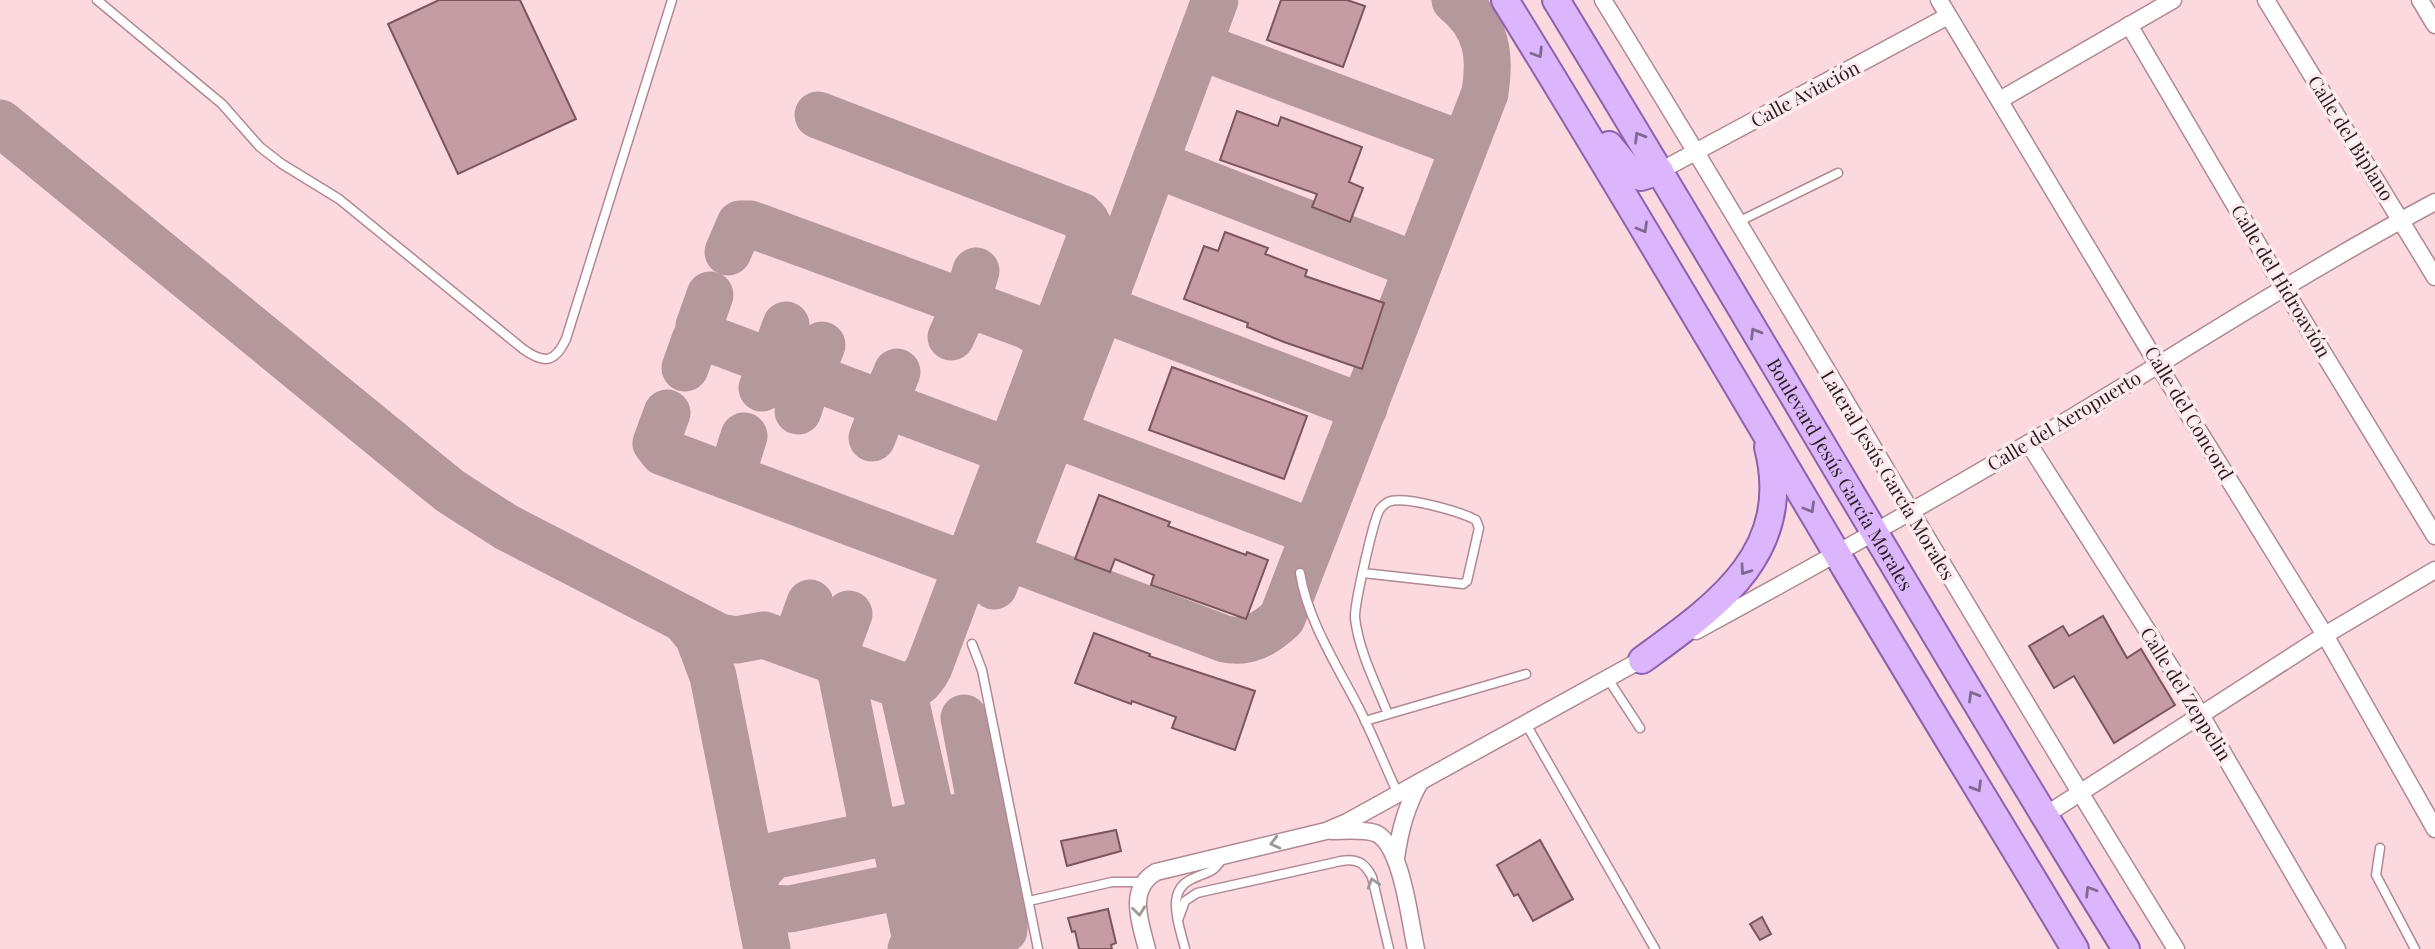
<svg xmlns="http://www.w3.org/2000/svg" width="2435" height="949" font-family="'Playfair Display',serif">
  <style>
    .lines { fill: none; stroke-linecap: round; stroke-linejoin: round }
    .taxiway { stroke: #b4989c; stroke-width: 47 }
    .building { fill: #c59ca3; stroke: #7b565d; stroke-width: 2 }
    .lane-casing { stroke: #b18990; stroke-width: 11 }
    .street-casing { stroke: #b18990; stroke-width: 19 }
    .primary-casing { stroke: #8d61ae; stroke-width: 30 }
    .lane { stroke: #fff; stroke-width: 8 }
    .street { stroke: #fff; stroke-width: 16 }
    .primary { stroke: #dbb6fd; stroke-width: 26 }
    .oneway { stroke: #82688e }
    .oneway2 { stroke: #9f989a }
    .labels { text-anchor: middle; stroke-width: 7; stroke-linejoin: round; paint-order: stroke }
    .street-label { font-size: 19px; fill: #2a1b1e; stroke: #fdebee }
  </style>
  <rect width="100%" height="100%" fill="#fcd9df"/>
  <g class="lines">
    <!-- taxiway -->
    <g class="taxiway">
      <polyline points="1199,46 1463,145"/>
      <path d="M 0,123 L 429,474 L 450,491 L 506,527 L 719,637 L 736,640 L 764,635 L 900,685 C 915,689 922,680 929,667 L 1088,244 C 1091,233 1090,223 1081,216 L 818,115"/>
      <polyline points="1155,164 1417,266"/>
      <polyline points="728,252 740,224 750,224 1028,326 1043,335 1047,352"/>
      <polyline points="1101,308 1364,408"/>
      <polyline points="702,336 699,326 710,295"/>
      <polyline points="951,337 962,313 972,306 968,297 976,271"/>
      <polyline points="685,368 695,340 702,336 993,445 1004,445 1015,437"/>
      <polyline points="762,388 769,370 778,365 775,355 786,325"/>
      <polyline points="798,411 807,383 817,379 812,370 822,345"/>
      <polyline points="667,413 656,443 663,452 949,559 965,558 973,550"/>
      <polyline points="1052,433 1315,533"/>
      <polyline points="872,438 882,412 877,401 887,397 897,372"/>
      <polyline points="738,480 733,471 744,436"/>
      <path d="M 1006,556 L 1225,639 C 1248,644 1265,634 1282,618 L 1485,93 C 1491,55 1487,26 1455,0"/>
      <polyline points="994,586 1101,308 1215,0"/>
      <polyline points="684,619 698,636 713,676 767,949"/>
      <polyline points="788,643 797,639 810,603"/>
      <polyline points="834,654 842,677 873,829 871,835"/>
      <polyline points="826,657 834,654 849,614"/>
      <polyline points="902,686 931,813 930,819 925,824"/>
      <polyline points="964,718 981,807 978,813 984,821 1004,922 1004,930 1001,932"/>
      <polyline points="931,823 939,829 960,933 958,938 953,942 962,946 964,949"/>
      <polyline points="896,844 915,936 915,946 911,949"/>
      <polyline points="754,884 758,871 772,856 978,813"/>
      <polyline points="757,898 767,908 790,909 882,890"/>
    </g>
  </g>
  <!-- building -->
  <g class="building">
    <polygon points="439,0 520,0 576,119 458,174 388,24"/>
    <polygon points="1281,0 1347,0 1365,6 1343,67 1267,40"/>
    <polygon points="1237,111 1278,126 1281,117 1362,147 1349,182 1363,188 1350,222 1312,207 1317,194 1220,160"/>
    <polygon points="1225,232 1268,248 1265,254 1307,270 1305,276 1384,303 1362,369 1284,342 1247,327 1248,323 1184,299 1204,246 1218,251"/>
    <polygon points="1172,367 1307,416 1284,479 1149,430"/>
    <polygon points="1099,495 1170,522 1168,526 1246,555 1247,552 1268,560 1246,619 1151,585 1154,575 1115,559 1110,572 1075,559"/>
    <polygon points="2103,616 2127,658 2141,649 2175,705 2114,743 2074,676 2054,688 2029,646 2063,626 2069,636"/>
    <polygon points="1094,633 1150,654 1149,656 1255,691 1235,750 1172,728 1176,717 1132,701 1131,704 1075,683"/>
    <polygon points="1116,830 1121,851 1067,866 1061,841"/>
    <polygon points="1540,840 1573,899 1533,921 1518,894 1514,896 1497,865"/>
    <polygon points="1108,909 1116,943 1111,945 1112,949 1079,949 1075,931 1072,932 1068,918"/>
    <polygon points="1762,917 1771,934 1760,940 1750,924"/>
  </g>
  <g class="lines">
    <defs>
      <g id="lane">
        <path d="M 97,0 L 222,104 L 260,147 L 282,164 L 339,199 L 523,349 C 544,364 555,363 566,339 L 672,0"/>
        <polyline points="1738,222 1838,173"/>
        <path d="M 1300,573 C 1308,622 1338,667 1360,710 C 1374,738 1385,766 1398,794"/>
        <path d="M 1363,573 L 1463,584 L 1467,581 L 1479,528 L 1476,520 C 1461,512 1404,495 1388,502 C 1385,504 1382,506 1380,509 C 1374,517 1354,606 1355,618 C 1359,652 1376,684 1388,714"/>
        <polyline points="972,644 982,670 1038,949"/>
        <polyline points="1608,679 1640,728"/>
        <polyline points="1365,721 1526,674"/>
        <polyline points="1526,724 1655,949"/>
        <polyline points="2380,848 2376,875 2415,949"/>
        <polyline points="1029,901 1112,882 1143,882"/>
        <path d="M 1178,920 L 1185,901 L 1197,893 L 1341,861 C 1357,858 1365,863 1372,877 L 1389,949"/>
        <path d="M 1185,949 C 1180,927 1164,891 1192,879 C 1210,870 1210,876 1223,858"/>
      </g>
      <g id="street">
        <path d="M 1603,0 C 1797,314 1981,635 2176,949"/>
        <polyline points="1939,0 2158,365 2325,635 2435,829"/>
        <polyline points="2266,0 2435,277"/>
        <polyline points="2420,0 2435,25"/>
        <polyline points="2129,25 2283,287 2435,536"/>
        <polyline points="2000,100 2173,0"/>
        <polyline points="1660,171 1948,16"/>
        <polyline points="2029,444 2201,715 2337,949"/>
        <path d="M 1696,631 C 1808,570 1919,508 2029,443 C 2165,363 2296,276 2435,202"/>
        <polyline points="2044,816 2325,635 2435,570"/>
        <path d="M 1332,831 C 1345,831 1362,829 1375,833 C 1402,843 1410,923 1416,949"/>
        <path d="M 1396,858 C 1400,830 1406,807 1420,782"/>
        <path d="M 1147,949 C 1140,922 1127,889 1156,872 L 1326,831 L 1347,822 L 1648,656"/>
      </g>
      <g id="primary">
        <path d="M 1505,0 C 1618,183 1727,368 1837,554 C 1915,686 1996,817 2075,949"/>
        <path id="s1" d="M 1556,0 C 1748,315 1932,635 2126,949"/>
        <polyline points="1609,145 1633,174 1641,177 1660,171"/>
        <path d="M 1642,660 C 1716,606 1795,553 1768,447"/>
      </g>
    </defs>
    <!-- lane casing -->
    <use href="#lane" class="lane-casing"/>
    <!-- street casing -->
    <use href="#street" class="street-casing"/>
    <!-- primary casing -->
    <use href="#primary" class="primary-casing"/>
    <!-- lane -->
    <use href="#lane" class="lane"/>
    <!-- street -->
    <use href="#street" class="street"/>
    <!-- primary -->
    <use href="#primary" class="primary"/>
  </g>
  <!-- one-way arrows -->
  <defs><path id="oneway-chevron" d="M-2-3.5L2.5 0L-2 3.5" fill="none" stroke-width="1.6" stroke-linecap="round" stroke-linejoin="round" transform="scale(1.75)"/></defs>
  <g class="oneway">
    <use href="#oneway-chevron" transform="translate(1538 53) rotate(58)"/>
    <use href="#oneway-chevron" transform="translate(1639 137) rotate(-121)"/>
    <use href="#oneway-chevron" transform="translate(1643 228) rotate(60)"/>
    <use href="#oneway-chevron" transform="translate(1755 333) rotate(-121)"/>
    <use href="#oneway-chevron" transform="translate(1810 508) rotate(60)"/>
    <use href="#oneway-chevron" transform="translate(1745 570) rotate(125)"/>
    <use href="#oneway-chevron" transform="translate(1973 696) rotate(-121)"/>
    <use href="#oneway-chevron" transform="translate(1977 787) rotate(59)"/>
    <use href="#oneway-chevron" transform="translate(2090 891) rotate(-122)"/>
  </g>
  <g class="oneway2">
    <use href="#oneway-chevron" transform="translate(1275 843) rotate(166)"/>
    <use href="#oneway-chevron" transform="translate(1373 883) rotate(-107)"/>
    <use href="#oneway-chevron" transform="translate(1139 911) rotate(83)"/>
  </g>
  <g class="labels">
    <!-- street labels -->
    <g class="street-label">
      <text transform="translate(1805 94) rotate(-28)" y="7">Calle Aviación</text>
      <text transform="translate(2351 138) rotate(58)" y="7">Calle del Biplano</text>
      <text transform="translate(2281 281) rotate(59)" y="7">Calle del Hidroavión</text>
      <text transform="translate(2189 413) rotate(59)" y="7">Calle del Concord</text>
      <text transform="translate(2064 421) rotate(-31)" y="7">Calle del Aeropuerto</text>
      <text dy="7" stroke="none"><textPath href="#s1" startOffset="553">Boulevard Jesús García Morales</textPath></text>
      <text transform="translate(1888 475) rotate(59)" y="7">Lateral Jesús García Morales</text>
      <text transform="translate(2186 694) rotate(58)" y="7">Calle del Zeppelin</text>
    </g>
  </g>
</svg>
